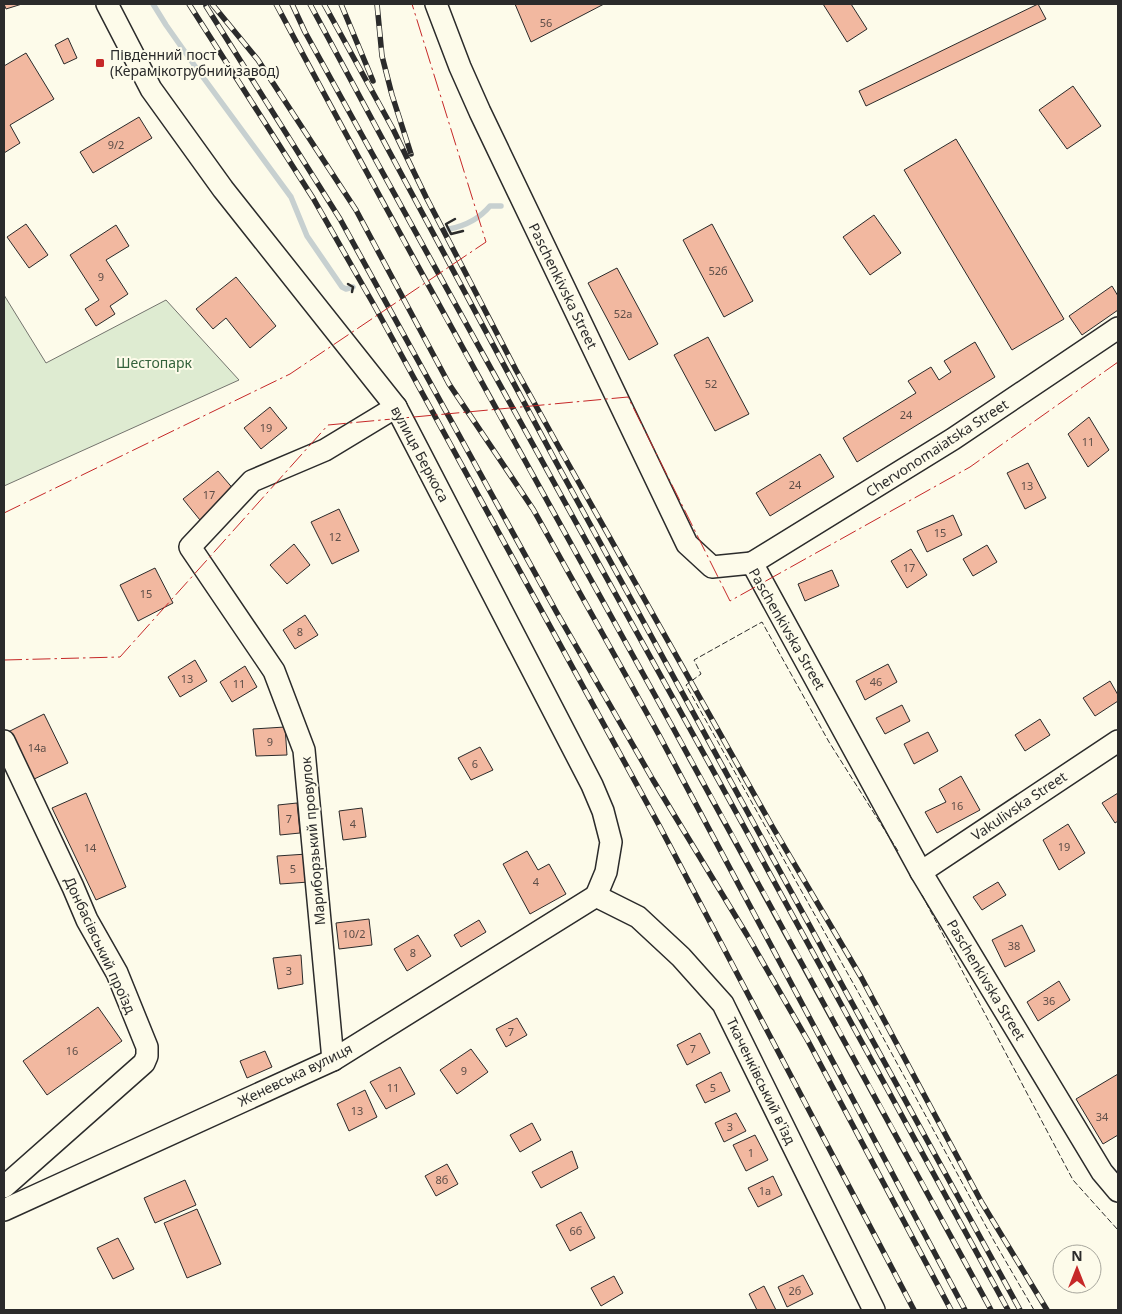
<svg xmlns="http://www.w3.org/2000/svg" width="1122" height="1314" font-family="'Noto Sans',sans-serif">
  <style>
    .green { fill: #deebd1; stroke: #74746e }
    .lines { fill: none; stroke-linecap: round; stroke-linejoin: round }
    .stream { stroke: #c7d0d0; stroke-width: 5.5 }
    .building { fill: #f2b8a0; stroke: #2b2b2b }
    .minor-casing { stroke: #2b2b2b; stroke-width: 24 }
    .minor { stroke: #fdfbea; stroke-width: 21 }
    .rail-casing { stroke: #2b2b2b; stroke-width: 5.5 }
    .rail { stroke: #fdfbea; stroke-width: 4; stroke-dasharray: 11; stroke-linecap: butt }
    .fence { stroke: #2b2b2b; stroke-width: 1; stroke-dasharray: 6 2.5; stroke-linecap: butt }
    .wall { stroke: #2b2b2b; stroke-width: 2.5 }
    .power { stroke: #c62828; stroke-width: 1; stroke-dasharray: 18 4 2.5 4; stroke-linecap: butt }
    .poi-dot { fill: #c62828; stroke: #fdfbea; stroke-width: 2 }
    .labels { text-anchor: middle; stroke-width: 4; stroke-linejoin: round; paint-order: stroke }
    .number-label { font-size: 11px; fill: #5d4e48 }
    .poi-label { font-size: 14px; fill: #2b2b2b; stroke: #fdfbea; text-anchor: start }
    .street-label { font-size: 14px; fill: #2b2b2b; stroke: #fdfbea }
    .park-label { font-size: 14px; fill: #34623c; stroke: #fdfbea }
  </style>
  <rect width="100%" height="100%" fill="#fdfbea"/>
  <!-- green -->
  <polygon class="green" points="4,295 46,363 166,300 239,380 4,486"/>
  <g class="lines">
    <!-- stream -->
    <g class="stream">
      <polyline points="153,4 166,25 197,69 291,197 307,236 342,287 346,289 353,287"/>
      <path d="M 449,229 C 465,226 479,219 490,206 L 501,206"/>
    </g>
  </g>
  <!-- building -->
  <g class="building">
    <polygon points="4,4 22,4 6,9"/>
    <polygon points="515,4 604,4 531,42"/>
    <polygon points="823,4 851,4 867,29 847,42"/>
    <polygon points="1038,4 1046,19 866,106 859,91"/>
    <polygon points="68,38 77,58 64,64 55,45"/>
    <polygon points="26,53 54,99 10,125 20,143 4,153 4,66"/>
    <polygon points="1073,86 1101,126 1067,149 1039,110"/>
    <polygon points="139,117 152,138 93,173 80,152"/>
    <polygon points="956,139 1064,319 1012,350 904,170"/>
    <polygon points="874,215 901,253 870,275 843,237"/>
    <polygon points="26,224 48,255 29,268 7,237"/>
    <polygon points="712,224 753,301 724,317 683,240"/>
    <polygon points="116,225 129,246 106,260 128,294 110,306 115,314 96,326 85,309 99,300 70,255"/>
    <polygon points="617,268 658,344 629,360 588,283"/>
    <polygon points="236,277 276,326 250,348 226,318 213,329 196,309"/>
    <polygon points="1112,286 1118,296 1118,310 1082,335 1069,316"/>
    <polygon points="708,337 749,414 715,431 674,355"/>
    <polygon points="975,342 995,377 857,462 843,438 916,393 908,381 931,367 939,380 951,372 944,361"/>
    <polygon points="270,407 287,428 261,449 244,428"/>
    <polygon points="1089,417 1109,450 1088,467 1068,434"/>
    <polygon points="820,454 834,477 770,516 756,493"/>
    <polygon points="1028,463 1046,498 1025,509 1007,473"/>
    <polygon points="218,471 235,491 200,520 183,499"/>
    <polygon points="339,509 359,551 332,564 311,522"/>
    <polygon points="953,515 962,535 927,552 917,531"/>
    <polygon points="294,544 310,565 287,584 270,565"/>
    <polygon points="987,545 997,562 973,576 963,559"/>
    <polygon points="911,549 927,575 907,588 891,561"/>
    <polygon points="155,568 173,603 138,621 120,585"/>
    <polygon points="832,570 839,586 805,601 798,584"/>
    <polygon points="305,615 318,635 295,649 283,630"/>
    <polygon points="195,660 207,681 180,697 168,677"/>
    <polygon points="888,664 897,682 865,700 856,681"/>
    <polygon points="245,666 257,687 232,702 220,682"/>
    <polygon points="1110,681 1118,695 1118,701 1095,716 1083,698"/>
    <polygon points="902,705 910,721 885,734 876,718"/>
    <polygon points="44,714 68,763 30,781 6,733"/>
    <polygon points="1040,719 1050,735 1025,751 1015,735"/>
    <polygon points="285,727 287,755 256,756 253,729"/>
    <polygon points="928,732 938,751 914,764 904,744"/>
    <polygon points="480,747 493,770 471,780 458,758"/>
    <polygon points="961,776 980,810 937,833 925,812 946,802 939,789"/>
    <polygon points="86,793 126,887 96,900 52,808"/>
    <polygon points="1118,793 1118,821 1115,823 1102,803"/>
    <polygon points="297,803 300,833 280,835 278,805"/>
    <polygon points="362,808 366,837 343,840 339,811"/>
    <polygon points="1068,824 1085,853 1059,870 1043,840"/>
    <polygon points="527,851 538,870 549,864 566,894 530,914 503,864"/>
    <polygon points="307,854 309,882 280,884 277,856"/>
    <polygon points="998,882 1006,895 982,910 973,897"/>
    <polygon points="369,919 372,945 339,949 336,923"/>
    <polygon points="479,920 486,932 461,947 454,935"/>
    <polygon points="1022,925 1035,951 1005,967 992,940"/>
    <polygon points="418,935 431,956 407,971 394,949"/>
    <polygon points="301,955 303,984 278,989 273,958"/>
    <polygon points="1059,981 1070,1000 1038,1021 1027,1002"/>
    <polygon points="98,1007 122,1041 47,1095 23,1061"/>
    <polygon points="517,1018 527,1035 506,1047 496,1029"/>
    <polygon points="700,1033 710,1053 687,1065 677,1045"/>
    <polygon points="471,1049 488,1072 457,1094 440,1070"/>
    <polygon points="265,1051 272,1067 247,1078 240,1061"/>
    <polygon points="400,1067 415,1094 386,1109 370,1082"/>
    <polygon points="721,1072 730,1091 705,1103 696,1085"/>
    <polygon points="1118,1074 1118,1135 1103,1144 1076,1099"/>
    <polygon points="365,1090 377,1117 349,1131 337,1104"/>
    <polygon points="736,1113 746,1131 724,1142 715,1123"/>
    <polygon points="532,1123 541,1140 520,1152 510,1135"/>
    <polygon points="755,1135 768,1160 746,1171 733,1145"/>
    <polygon points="572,1151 578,1168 541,1188 532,1172"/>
    <polygon points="447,1164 458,1184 436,1196 425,1176"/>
    <polygon points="773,1176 782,1195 758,1207 748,1188"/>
    <polygon points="185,1180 196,1205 155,1223 144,1198"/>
    <polygon points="197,1209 221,1264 187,1278 164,1223"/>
    <polygon points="581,1212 595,1238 570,1251 556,1225"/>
    <polygon points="118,1238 134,1269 113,1279 97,1248"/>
    <polygon points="803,1275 813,1294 787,1307 778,1287"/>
    <polygon points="614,1276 623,1293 601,1306 591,1288"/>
    <polygon points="764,1286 776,1310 757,1310 749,1294"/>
  </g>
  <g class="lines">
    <defs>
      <g id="minor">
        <polyline points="107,4 151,89 223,189 396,407 592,785 603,811 611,842 606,872 596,896"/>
        <polyline points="436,4 460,67 480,112 687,544 712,567 752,563 921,872 1102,1172 1118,1191"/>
        <polyline points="752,563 953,439 1118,328"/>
        <polyline points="4,741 73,887 87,920 117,973 147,1047 147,1056 144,1063 4,1187"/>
        <polyline points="921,872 1118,741"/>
        <polyline points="596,896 638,917 681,957 723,1004 874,1310"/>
        <polyline points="333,1060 304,750 274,671 190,547 252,481 325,450 396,407"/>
        <polyline points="4,1210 333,1060 596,896"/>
      </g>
    </defs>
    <!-- minor casing -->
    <use href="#minor" class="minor-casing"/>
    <!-- minor -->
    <use href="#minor" class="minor"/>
    <defs>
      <g id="rail">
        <polyline points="189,4 313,198 374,305 660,827 914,1310"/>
        <polyline points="212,4 258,60 356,210 449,384 533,509 659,735 965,1310"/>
        <path d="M 276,4 C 405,246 539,486 672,726 C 779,920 885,1115 991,1310"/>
        <polyline points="292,4 305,32 747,832 1008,1310"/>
        <polyline points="310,4 556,462 1020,1310"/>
        <polyline points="324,4 393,129 426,197 516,370 556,442 772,826 861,977 982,1203 1047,1310"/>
        <polyline points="341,4 373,81"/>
        <polyline points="377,4 382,56 392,95 411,154"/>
        <polyline points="206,6 340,219 557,613 653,780 747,935 808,1041 951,1310"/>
      </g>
    </defs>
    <!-- rail casing -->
    <use href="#rail" class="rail-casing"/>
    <!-- rail -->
    <use href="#rail" class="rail"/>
    <!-- fence -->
    <g class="fence">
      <polyline points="898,851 829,742 762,622 694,660 701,674 686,685 862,999 994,1241 1034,1310"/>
      <polyline points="922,895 1073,1180 1118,1230"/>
    </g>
    <!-- wall -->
    <g class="wall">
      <polyline points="455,219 446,224 451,234 463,231"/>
      <polyline points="348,284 353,287 352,292"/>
    </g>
    <!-- power -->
    <g class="power">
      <polyline points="4,513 290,374 486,242 412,4"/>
      <polyline points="4,660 120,657 328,425 628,397 730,601 970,467 1118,362"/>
    </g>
  </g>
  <!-- markers -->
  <rect class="poi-dot" x="95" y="58" width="10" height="10" rx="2.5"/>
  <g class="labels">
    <!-- number labels -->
    <g class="number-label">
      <text x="546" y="27">56</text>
      <text x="116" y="149">9/2</text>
      <text x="718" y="275">52б</text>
      <text x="101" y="281">9</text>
      <text x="623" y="318">52а</text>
      <text x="711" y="388">52</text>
      <text x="906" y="419">24</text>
      <text x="266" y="432">19</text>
      <text x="1088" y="446">11</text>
      <text x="795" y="489">24</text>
      <text x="1027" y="490">13</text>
      <text x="209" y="499">17</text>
      <text x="940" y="537">15</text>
      <text x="335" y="541">12</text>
      <text x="909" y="572">17</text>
      <text x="146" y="598">15</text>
      <text x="300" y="636">8</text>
      <text x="187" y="683">13</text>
      <text x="876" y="686">46</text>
      <text x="239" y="688">11</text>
      <text x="270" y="746">9</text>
      <text x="37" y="752">14а</text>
      <text x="475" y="768">6</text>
      <text x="957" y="810">16</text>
      <text x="289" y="823">7</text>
      <text x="353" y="828">4</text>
      <text x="1064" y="851">19</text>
      <text x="90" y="852">14</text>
      <text x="293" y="873">5</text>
      <text x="536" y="886">4</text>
      <text x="354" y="938">10/2</text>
      <text x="1014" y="950">38</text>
      <text x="413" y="957">8</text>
      <text x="289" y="975">3</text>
      <text x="1049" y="1005">36</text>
      <text x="511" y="1036">7</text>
      <text x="693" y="1053">7</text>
      <text x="72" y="1055">16</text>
      <text x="464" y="1075">9</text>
      <text x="393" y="1092">11</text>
      <text x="713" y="1092">5</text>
      <text x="357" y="1115">13</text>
      <text x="1102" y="1121">34</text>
      <text x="730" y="1131">3</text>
      <text x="751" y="1157">1</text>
      <text x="442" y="1184">8б</text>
      <text x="765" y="1195">1а</text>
      <text x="576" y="1235">6б</text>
      <text x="795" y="1295">2б</text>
    </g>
    <!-- poi labels -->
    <g class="poi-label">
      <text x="110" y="60">Південний пост<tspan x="110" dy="16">(Керамікотрубний завод)</tspan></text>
    </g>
    <!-- street labels -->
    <g class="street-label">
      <text transform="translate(563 286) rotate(64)" y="5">Paschenkivska Street</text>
      <text transform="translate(937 448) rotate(-33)" y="5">Chervonomaiatska Street</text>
      <text transform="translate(420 454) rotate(62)" y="5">вулиця Беркоса</text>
      <text transform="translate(787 629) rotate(60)" y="5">Paschenkivska Street</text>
      <text transform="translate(1019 806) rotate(-34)" y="5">Vakulivska Street</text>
      <text transform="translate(313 841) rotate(-95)" y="5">Мариборзький провулок</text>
      <text transform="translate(100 945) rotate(65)" y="5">Донбасівський проїзд</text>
      <text transform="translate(986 980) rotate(59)" y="5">Paschenkivska Street</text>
      <text transform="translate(295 1075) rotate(-26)" y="5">Женевська вулиця</text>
      <text transform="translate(761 1081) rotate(64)" y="5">Ткаченківський в'їзд</text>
    </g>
    <!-- park labels -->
    <g class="park-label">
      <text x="154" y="368">Шестопарк</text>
    </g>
  </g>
  <!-- border -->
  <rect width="1122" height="1314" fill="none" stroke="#2b2b2b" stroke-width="10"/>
  <!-- north arrow -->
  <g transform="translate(1077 1269)"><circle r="24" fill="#fdfbea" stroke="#a9a89e"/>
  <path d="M0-4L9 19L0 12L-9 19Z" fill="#c62828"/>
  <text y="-8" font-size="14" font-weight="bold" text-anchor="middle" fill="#2b2b2b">N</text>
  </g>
</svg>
